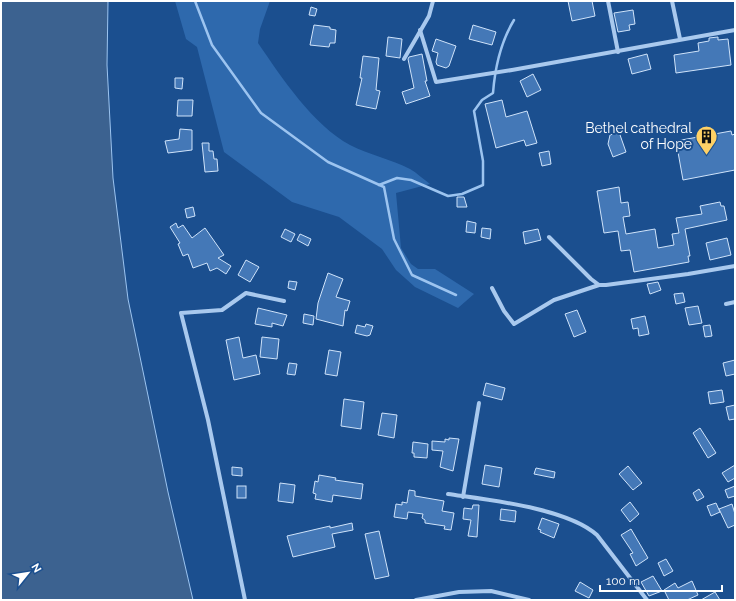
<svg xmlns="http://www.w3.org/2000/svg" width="736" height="601" font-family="Raleway,sans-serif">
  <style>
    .green { fill: #2e69ad }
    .water { fill: #3c6290; stroke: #9cc4f0 }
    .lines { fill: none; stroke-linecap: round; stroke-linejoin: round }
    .stream { stroke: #9cc4f0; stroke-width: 2.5 }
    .building { fill: #4478b7; stroke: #cfe3fa }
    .minor { stroke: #a9c9ee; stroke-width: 4 }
    .labels { text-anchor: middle; stroke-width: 4; stroke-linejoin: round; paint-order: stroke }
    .poi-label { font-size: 14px; fill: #fff; stroke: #1b4f8f; text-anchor: end }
  </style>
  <rect width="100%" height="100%" fill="#1b4f8f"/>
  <!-- green -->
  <path class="green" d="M 175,1 L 270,1 L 260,29 L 258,43 C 282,78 313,125 350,145 C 369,155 391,159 410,169 C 417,173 423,179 430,184 L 396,193 L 401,248 L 411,264 L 418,269 L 435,269 L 474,294 L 458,308 L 415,287 L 396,270 L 382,249 L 339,217 L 292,202 L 224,152 L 197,47 L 186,39 Z"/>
  <!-- water -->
  <polygon class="water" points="1,1 108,1 107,65 113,178 128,299 168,492 193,600 1,600"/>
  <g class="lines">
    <!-- stream -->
    <g class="stream">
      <polyline points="195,1 212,45 261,113 328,162 384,187 394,239 412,275 456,295"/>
      <path d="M 379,185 L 397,178 L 411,180 L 448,196 L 462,194 L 483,185 L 483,161 L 474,111 L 482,100 L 493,93 C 495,67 500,43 514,20"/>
    </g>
  </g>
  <!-- building -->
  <g class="building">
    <polygon points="568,1 592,1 595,16 572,21"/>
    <polygon points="311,7 317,9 315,16 309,15"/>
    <polygon points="633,10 635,24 629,25 630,30 618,32 614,13"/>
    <polygon points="314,25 330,27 330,29 336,30 335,43 330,43 329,47 310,45"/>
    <polygon points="473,25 496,32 492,45 469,39"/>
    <polygon points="388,37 402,39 400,58 386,56"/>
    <polygon points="718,37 718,40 728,39 731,65 676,73 674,55 699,51 698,43 709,41 709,38"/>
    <polygon points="436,39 456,46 449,66 446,68 437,65 436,62 438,53 432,51"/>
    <polygon points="422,54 427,81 425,81 430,96 406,104 402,92 414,88 408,59 409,57"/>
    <polygon points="647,54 651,69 632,74 628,59"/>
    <polygon points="363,56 379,58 376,90 380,91 376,109 356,105 362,78 360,78"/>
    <polygon points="533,74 541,90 527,97 520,81"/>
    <polygon points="175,78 183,78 182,89 175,88"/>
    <polygon points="178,100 193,100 192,116 177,116"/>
    <polygon points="502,100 506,117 527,111 537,143 526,146 524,140 496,148 485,104"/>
    <polygon points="180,129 192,130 192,150 168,153 165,141 179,139"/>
    <polygon points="731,131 732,135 735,134 735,170 683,180 676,141"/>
    <polygon points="619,132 626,152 613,157 608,144 610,135"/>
    <polygon points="202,143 209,143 209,151 213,151 214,159 217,159 218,171 205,172"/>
    <polygon points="549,151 551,164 542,166 539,153"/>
    <polygon points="619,187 621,203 628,202 630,216 623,217 626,234 655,229 658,248 674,245 672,234 679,233 676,218 702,214 700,206 720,202 721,206 724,206 727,220 685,229 690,256 688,256 689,262 634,272 630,250 621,251 618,231 604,233 597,191"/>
    <polygon points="457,197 464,197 467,207 457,207"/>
    <polygon points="193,207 195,216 187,218 185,209"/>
    <polygon points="467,221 476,223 475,233 466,232"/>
    <polygon points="176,223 178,228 183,225 192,238 205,228 224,255 218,258 231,266 226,274 217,268 210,271 207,263 193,268 188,254 183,256 178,244 180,243 170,227"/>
    <polygon points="482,228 491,229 490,239 481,237"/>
    <polygon points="285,229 295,234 291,242 281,237"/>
    <polygon points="538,229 541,240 525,244 523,232"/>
    <polygon points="300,234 311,239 308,246 297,240"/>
    <polygon points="727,238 731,255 710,260 706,243"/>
    <polygon points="246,260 259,267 250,282 238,275"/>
    <polygon points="328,273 343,279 336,297 350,301 347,311 345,310 343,326 316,319 318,303"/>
    <polygon points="289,281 297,282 295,290 288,288"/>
    <polygon points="658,282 661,290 650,294 647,284"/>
    <polygon points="683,293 685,302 676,304 674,294"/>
    <polygon points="698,306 702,323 689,325 685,308"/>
    <polygon points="258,308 287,315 283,326 272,323 272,327 255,324"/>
    <polygon points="577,310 586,332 574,337 565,314"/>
    <polygon points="304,314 314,316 313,325 303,323"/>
    <polygon points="645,316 649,334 639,336 638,328 633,329 631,319"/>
    <polygon points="366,324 373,326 370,335 367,336 355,333 357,325 365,327"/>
    <polygon points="710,325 712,336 705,337 703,326"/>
    <polygon points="239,337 243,358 256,355 260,374 234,380 226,340"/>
    <polygon points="262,337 279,339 277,359 260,357"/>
    <polygon points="329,350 341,352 337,376 325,374"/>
    <polygon points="735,360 735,374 726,376 723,363"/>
    <polygon points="289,363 297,364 295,375 287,374"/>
    <polygon points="486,383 505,388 502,400 483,395"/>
    <polygon points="722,390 724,402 710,404 708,392"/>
    <polygon points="344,399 364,402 361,429 341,426"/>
    <polygon points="735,405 735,419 729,420 726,407"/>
    <polygon points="382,413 397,415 394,438 378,435"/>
    <polygon points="700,428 716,453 708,458 693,433"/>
    <polygon points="449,438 459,439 453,471 440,467 443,451 432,450 432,441 445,442 445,439 449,440"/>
    <polygon points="413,442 428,444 427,458 414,457 414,453 412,453"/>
    <polygon points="485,465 502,468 499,487 482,484"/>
    <polygon points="735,465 735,478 728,482 722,473"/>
    <polygon points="628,466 642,483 633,490 619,474"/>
    <polygon points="232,467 242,468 242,476 232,475"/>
    <polygon points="536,468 555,472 554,478 534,474"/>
    <polygon points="319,475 336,478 335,480 363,484 361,499 333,495 332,502 315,499 316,494 313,493 315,481 318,482"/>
    <polygon points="280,483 295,485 293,503 278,501"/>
    <rect x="237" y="486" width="9" height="12"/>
    <polygon points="735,486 735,496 728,498 725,490"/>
    <polygon points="699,489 704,497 697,501 693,493"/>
    <polygon points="409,490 415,491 415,496 444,501 442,511 454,513 451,530 444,529 445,526 425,523 425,520 422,518 423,514 408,512 407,519 394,517 396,504 402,505 402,502 407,503"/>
    <polygon points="630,502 639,514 630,522 621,510"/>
    <polygon points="716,503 720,512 711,516 707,506"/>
    <polygon points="732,504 735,514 735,525 728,528 719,509"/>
    <polygon points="473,505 479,505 477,537 468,536 471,520 463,519 464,508 472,509"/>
    <polygon points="501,509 516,511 515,522 500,520"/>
    <polygon points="542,518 559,524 554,538 540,532 541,530 538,529"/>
    <polygon points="352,523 353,530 332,534 335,547 293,557 287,536 330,526 330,528"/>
    <polygon points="631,529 648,558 636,566 630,554 633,553 621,535"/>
    <polygon points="379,531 389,576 375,579 365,534"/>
    <polygon points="666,559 673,571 664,576 658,563"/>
    <polygon points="653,576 662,591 649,596 641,582"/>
    <polygon points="692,581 698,595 687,600 669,600 664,590 675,583 678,588"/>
    <polygon points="580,582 593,590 589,598 575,591"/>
    <polygon points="715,592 720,600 701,600"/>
  </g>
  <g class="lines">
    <!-- minor -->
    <g class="minor">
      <polyline points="608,1 618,52"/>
      <polyline points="672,1 680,39"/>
      <polyline points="420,30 436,82 512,70 735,30"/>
      <polyline points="404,59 429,16 433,1"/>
      <polyline points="549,237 591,279 599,285 606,285 688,274 735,266"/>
      <polyline points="492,288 504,311 514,324 554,300 599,285"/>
      <polyline points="726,304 735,302"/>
      <path d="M 448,494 C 489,500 567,508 597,535 L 647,600"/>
      <polyline points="463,497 479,403"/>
      <polyline points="245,600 208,420 181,313 222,310 246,293 284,301"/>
      <polyline points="416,600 459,592 491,591 529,600"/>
    </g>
  </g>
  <!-- icons -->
  <defs>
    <symbol id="building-pin" viewBox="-11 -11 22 30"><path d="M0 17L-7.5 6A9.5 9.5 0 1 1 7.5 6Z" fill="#ffd166" stroke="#1b4f8f"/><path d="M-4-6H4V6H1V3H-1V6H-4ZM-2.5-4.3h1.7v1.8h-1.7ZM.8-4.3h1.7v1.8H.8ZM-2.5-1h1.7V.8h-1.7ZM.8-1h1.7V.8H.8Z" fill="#111"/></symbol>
  </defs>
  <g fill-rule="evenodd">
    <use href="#building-pin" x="694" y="124" width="25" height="34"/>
  </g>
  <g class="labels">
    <!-- poi labels -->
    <g class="poi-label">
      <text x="692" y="133">Bethel cathedral<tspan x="692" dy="16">of Hope</tspan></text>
    </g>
  </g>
  <!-- border -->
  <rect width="736" height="601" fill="none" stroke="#ffffff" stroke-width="4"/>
  <!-- north arrow -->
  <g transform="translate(28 573) rotate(60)" stroke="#1b4f8f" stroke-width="3" paint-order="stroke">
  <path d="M0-3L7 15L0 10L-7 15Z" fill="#ffffff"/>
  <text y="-6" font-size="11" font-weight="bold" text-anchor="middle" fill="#ffffff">N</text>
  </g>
  <!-- scale -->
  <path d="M600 585v6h122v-6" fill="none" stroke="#ffffff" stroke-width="2"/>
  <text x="606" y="585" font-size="12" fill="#ffffff" stroke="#1b4f8f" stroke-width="3" paint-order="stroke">100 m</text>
</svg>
